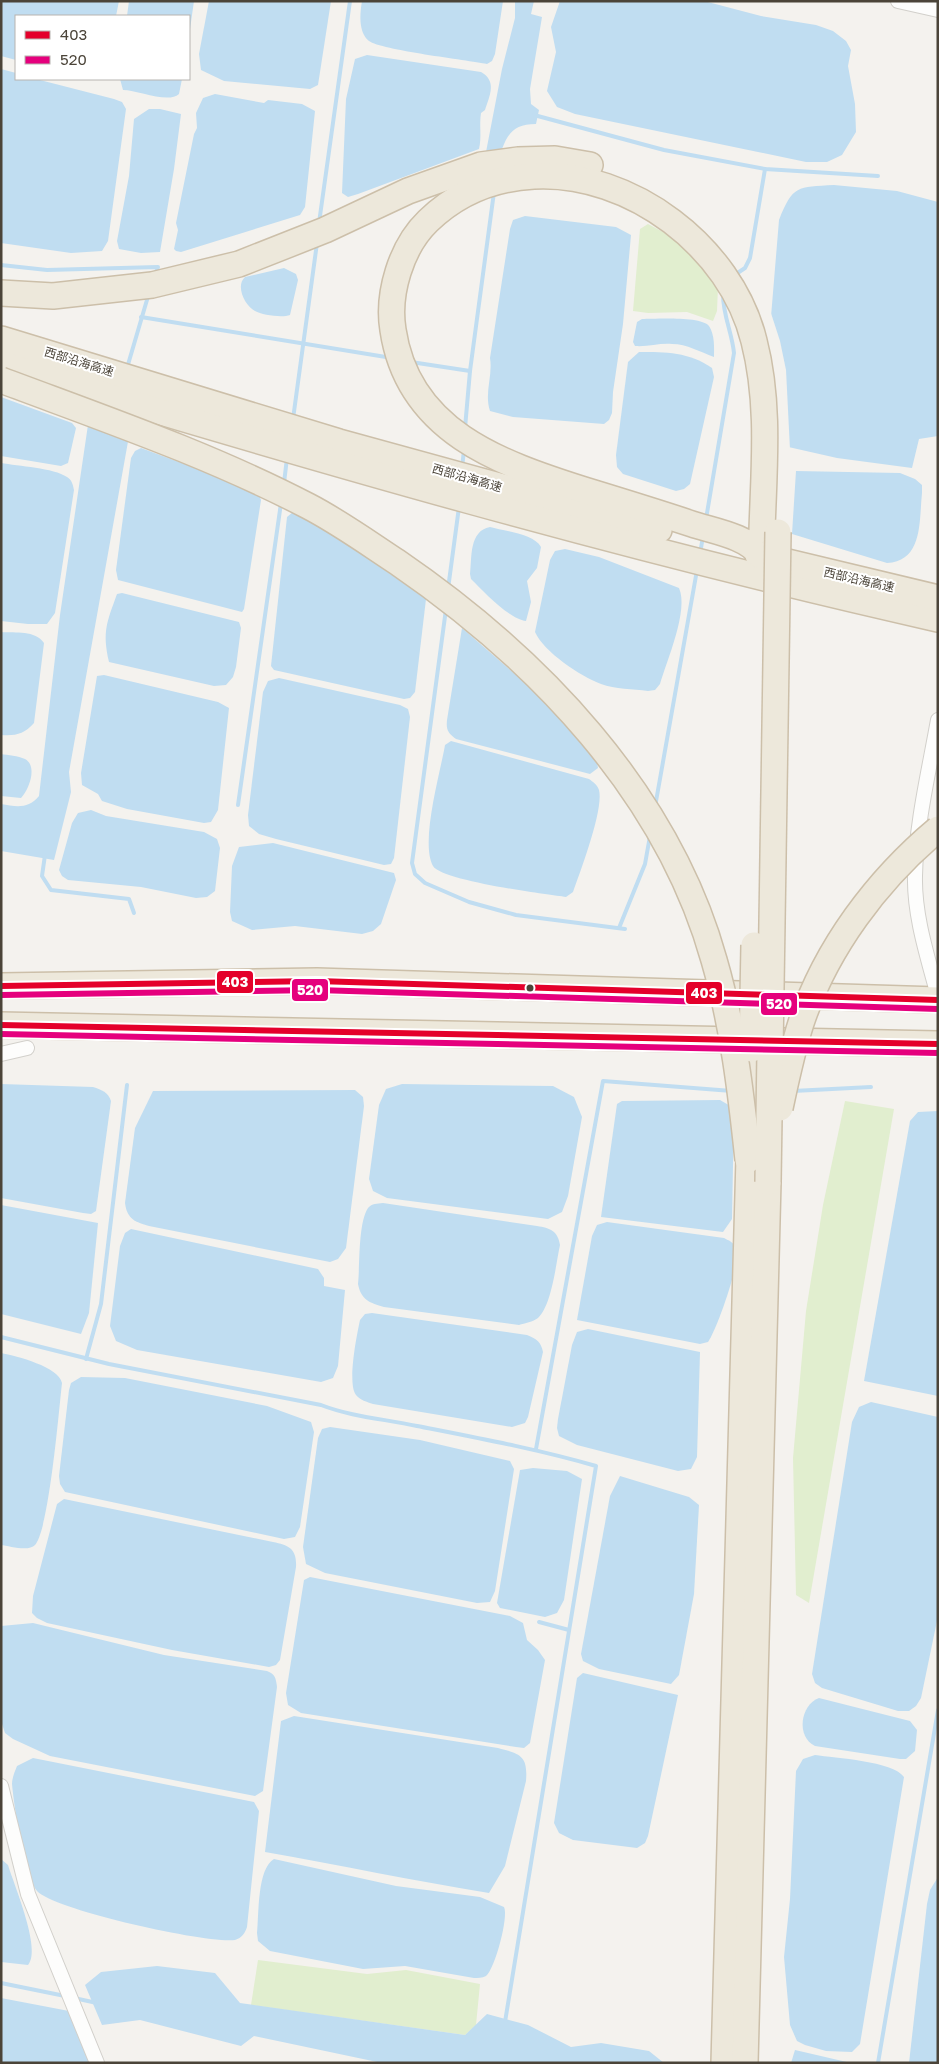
<svg xmlns="http://www.w3.org/2000/svg" width="939" height="2064" font-family="'Golos Text','Noto Sans SC',sans-serif">
  <style>
    .green { fill: #e1eecf }
    .water { fill: #c0ddf1 }
    .pier { fill: #f4f2ee }
    .lines { fill: none; stroke-linecap: round; stroke-linejoin: round }
    .stream { stroke: #c0ddf1; stroke-width: 4 }
    .street-casing { stroke: #d2d0cb; stroke-width: 16 }
    .highway-casing { stroke: #ccbfa9; stroke-width: 28 }
    .street { stroke: #fdfdfc; stroke-width: 14 }
    .highway { stroke: #ede8db; stroke-width: 25 }
    .highway-bridge-casing { stroke: #ccbfa9; stroke-width: 28; stroke-linecap: butt }
    .highway-bridge { stroke: #ede8db; stroke-width: 25 }
    .bus-1-casing { stroke: #fff; stroke-width: 10 }
    .bus-2-casing { stroke: #fff; stroke-width: 10 }
    .bus-1 { stroke: #e4002b; stroke-width: 6 }
    .bus-2 { stroke: #e5007d; stroke-width: 6 }
    .bus-dot { fill: #4b4439; stroke: #fff; stroke-width: 2 }
    .labels { text-anchor: middle; stroke-width: 4; stroke-linejoin: round; paint-order: stroke }
    .street-label { font-size: 12px; fill: #4b4439; stroke: #fff }
    .line-badge { stroke: #fff; stroke-width: 2 }
    .badge-label { font-size: 14px; text-anchor: middle; font-weight: bold; fill: #fff }
  </style>
  <rect width="100%" height="100%" fill="#f4f2ee"/>
  <!-- green -->
  <g class="green">
    <polygon points="648,224 678,240 718,287 717,311 713,321 687,312 648,313 633,311 640,229"/>
    <polygon points="845,1101 894,1109 809,1603 796,1595 793,1458 806,1311 823,1205"/>
    <polygon points="258,1960 367,1974 406,1970 480,1984 476,2025 465,2035 251,2005"/>
  </g>
  <!-- water -->
  <g class="water">
    <polygon points="1,1 119,1 116,16 16,16 16,60 1,56"/>
    <polygon points="129,1 194,1 189,36 189,16 127,16"/>
    <polygon points="209,1 331,1 318,85 310,89 224,81 201,70 199,54"/>
    <path d="M 362,1 L 503,1 L 495,54 L 492,61 L 487,64 C 467,60 381,50 369,41 C 358,32 360,13 362,1 Z"/>
    <path d="M 515,1 L 534,1 L 531,14 L 542,17 L 530,89 L 531,104 L 539,110 L 536,124 C 516,124 509,131 502,149 L 486,152 L 502,69 L 515,18 Z"/>
    <polygon points="560,1 704,1 761,16 816,25 833,31 846,41 851,50 848,66 855,104 856,132 842,155 827,162 806,162 575,114 557,107 547,91 556,52 551,27"/>
    <path d="M 367,55 L 481,72 C 497,81 490,95 485,110 L 481,113 C 479,125 482,137 479,149 L 358,194 L 348,197 L 342,193 L 346,99 L 355,59 Z"/>
    <polygon points="1,69 16,73 16,79 36,79 114,99 122,102 126,109 108,241 102,251 71,253 1,243"/>
    <path d="M 120,79 L 182,79 L 179,94 C 168,104 138,90 123,90 Z"/>
    <polygon points="215,94 264,103 268,100 302,104 315,111 305,207 300,215 181,252 176,251 174,249 178,230 176,223 194,134 197,128 196,113 203,98"/>
    <polygon points="149,109 160,109 181,114 174,169 160,252 141,253 119,249 117,241 129,176 134,119"/>
    <path d="M 834,185 L 897,191 L 938,202 L 938,436 L 919,439 L 912,468 L 837,458 L 784,446 L 765,389 L 779,220 C 793,185 797,187 834,185 Z"/>
    <path d="M 525,216 L 616,227 L 631,235 L 623,324 L 613,392 L 612,413 L 609,420 L 604,424 L 513,417 L 490,411 C 484,393 493,376 490,358 L 510,229 L 513,220 Z"/>
    <path d="M 284,268 L 296,274 L 298,280 L 290,315 C 282,318 262,315 255,311 C 245,306 235,286 245,277 Z"/>
    <path d="M 642,319 C 655,319 701,316 709,326 C 715,335 714,348 714,357 C 700,352 687,344 672,344 C 659,343 648,347 635,346 L 633,342 L 637,322 Z"/>
    <path d="M 639,352 C 666,352 689,352 712,368 L 714,377 L 690,484 L 684,489 L 676,491 L 623,474 L 617,467 L 616,455 L 628,362 Z"/>
    <polygon points="1,397 72,423 76,428 68,463 61,466 1,456"/>
    <path d="M 89,418 L 129,436 L 69,772 L 71,792 L 54,860 L 1,851 L 1,804 C 17,807 28,809 39,796 L 60,615 Z"/>
    <polygon points="141,448 187,465 259,495 261,500 244,609 242,612 118,580 116,570 131,458 135,451"/>
    <path d="M 1,463 C 18,466 54,468 67,477 C 72,480 73,485 74,490 L 55,613 L 47,624 L 28,624 L 1,621 Z"/>
    <path d="M 796,471 L 900,473 L 915,479 L 922,485 L 922,493 C 919,522 923,561 887,563 L 792,534 Z"/>
    <polygon points="293,512 342,540 426,599 415,692 410,698 404,699 274,670 271,666 287,517"/>
    <path d="M 490,527 C 504,531 534,534 541,547 L 537,568 L 527,581 L 531,602 L 526,621 C 509,619 483,591 471,579 L 470,574 C 472,557 469,531 490,527 Z"/>
    <path d="M 565,549 L 599,557 L 679,588 C 689,610 667,660 660,684 L 655,690 L 648,691 C 633,689 615,689 601,684 C 580,676 544,652 535,632 L 550,560 L 555,551 Z"/>
    <path d="M 122,593 L 239,622 L 241,628 L 236,667 L 233,677 L 226,685 L 214,686 L 109,662 C 102,631 107,622 117,594 Z"/>
    <path d="M 462,628 L 530,687 L 566,723 L 597,762 L 598,768 L 590,774 L 456,739 C 448,733 446,730 447,720 Z"/>
    <path d="M 1,632 C 16,633 35,630 44,643 L 34,723 C 24,734 16,736 1,735 Z"/>
    <polygon points="104,675 218,702 229,708 218,810 211,822 204,823 127,809 102,801 98,794 82,785 81,773 97,676"/>
    <polygon points="279,678 400,705 408,709 410,717 394,858 391,864 384,865 276,839 259,834 249,826 248,815 263,692 268,681"/>
    <path d="M 451,741 L 589,779 C 593,782 597,784 599,790 C 604,809 580,872 573,892 L 566,897 C 545,894 442,881 433,866 C 420,842 440,774 445,745 Z"/>
    <path d="M 1,754 C 8,755 18,756 25,759 C 38,766 29,790 21,798 L 1,796 Z"/>
    <polygon points="91,810 106,816 204,832 217,839 220,848 215,891 207,897 196,898 141,887 68,880 62,876 59,870 72,823 78,813"/>
    <polygon points="273,843 394,873 396,880 381,924 373,931 362,934 295,926 252,930 232,921 230,912 232,866 239,847"/>
    <path d="M 1,1084 L 93,1087 C 102,1090 108,1092 111,1101 L 96,1211 L 91,1214 L 83,1213 L 1,1198 Z"/>
    <polygon points="402,1084 553,1086 574,1097 582,1117 568,1196 562,1212 548,1219 387,1198 373,1191 369,1179 379,1105 386,1089"/>
    <path d="M 355,1090 L 363,1097 L 364,1106 L 346,1248 L 338,1259 L 330,1262 L 149,1226 C 135,1222 127,1219 125,1203 L 135,1128 L 153,1091 Z"/>
    <polygon points="720,1100 732,1107 734,1113 732,1219 723,1232 601,1217 617,1104 622,1101"/>
    <polygon points="938,1111 938,1396 864,1381 910,1121 918,1112"/>
    <path d="M 383,1203 L 537,1226 C 550,1228 558,1231 560,1245 C 556,1263 552,1305 538,1318 C 533,1322 525,1323 519,1325 L 384,1307 C 370,1303 361,1300 358,1284 C 360,1266 358,1223 368,1208 C 372,1203 377,1204 383,1203 Z"/>
    <polygon points="1,1205 98,1223 89,1313 81,1334 1,1314"/>
    <path d="M 607,1222 L 724,1238 C 730,1241 736,1244 737,1251 C 739,1266 717,1329 708,1342 L 700,1344 L 577,1320 L 592,1236 L 597,1225 Z"/>
    <polygon points="131,1229 318,1269 324,1278 324,1286 345,1290 338,1366 333,1378 321,1382 137,1350 116,1341 110,1326 120,1246 125,1233"/>
    <path d="M 372,1313 L 527,1335 C 537,1339 541,1342 543,1352 L 528,1417 L 525,1423 L 512,1427 L 373,1404 C 367,1402 360,1400 356,1395 C 347,1384 357,1334 360,1320 L 365,1314 Z"/>
    <polygon points="588,1329 700,1352 697,1457 691,1469 678,1471 577,1445 559,1436 557,1428 558,1419 572,1345 577,1332"/>
    <path d="M 1,1353 C 17,1356 59,1367 62,1383 C 59,1410 49,1530 35,1545 C 29,1552 9,1546 1,1545 Z"/>
    <polygon points="81,1377 125,1378 267,1406 311,1422 314,1432 300,1527 295,1537 284,1539 65,1492 60,1484 59,1476 69,1390 71,1383"/>
    <polygon points="871,1402 938,1417 938,1616 921,1698 916,1706 909,1711 898,1711 822,1688 815,1683 812,1674 852,1422 859,1407"/>
    <polygon points="330,1427 420,1440 510,1461 514,1469 495,1591 490,1602 477,1603 325,1573 306,1564 303,1547 318,1438 322,1429"/>
    <polygon points="533,1468 567,1471 582,1479 564,1600 557,1613 545,1617 500,1608 497,1603 520,1470"/>
    <polygon points="620,1476 689,1497 699,1505 694,1594 679,1675 671,1684 599,1669 583,1661 581,1654 610,1496"/>
    <path d="M 64,1499 L 273,1542 C 289,1545 297,1549 296,1567 L 280,1660 L 276,1665 L 269,1667 L 172,1650 L 47,1623 L 37,1618 L 32,1613 L 33,1596 L 57,1504 Z"/>
    <polygon points="310,1577 510,1616 523,1623 527,1640 538,1650 545,1660 530,1743 524,1748 516,1747 301,1713 288,1705 286,1693 304,1580"/>
    <path d="M 33,1623 L 164,1655 L 267,1671 C 275,1674 276,1678 277,1687 L 263,1791 L 255,1796 L 50,1756 L 13,1739 L 5,1733 L 1,1721 L 1,1626 Z"/>
    <polygon points="583,1673 678,1695 648,1836 645,1843 637,1848 573,1840 559,1833 554,1823 577,1678"/>
    <path d="M 819,1698 L 910,1721 L 917,1730 L 915,1751 L 906,1759 L 900,1759 L 815,1746 C 796,1737 800,1705 819,1698 Z"/>
    <path d="M 294,1716 L 498,1748 C 521,1754 528,1756 526,1781 L 505,1866 L 489,1893 C 414,1881 340,1865 265,1852 L 281,1721 Z"/>
    <path d="M 815,1755 C 835,1758 893,1761 904,1777 L 860,2044 L 852,2052 L 826,2051 L 805,2045 L 797,2041 L 790,2025 L 784,1957 L 790,1899 L 796,1771 L 803,1759 Z"/>
    <path d="M 33,1758 L 254,1802 L 259,1811 L 247,1927 C 245,1933 242,1938 235,1940 C 208,1944 54,1910 37,1891 C 24,1875 14,1806 12,1784 C 12,1778 15,1771 17,1766 Z"/>
    <path d="M 1,1859 L 8,1865 C 14,1885 42,1950 28,1965 L 1,1962 Z"/>
    <path d="M 274,1859 L 396,1886 L 480,1897 L 504,1907 C 509,1916 495,1969 486,1976 C 482,1978 478,1978 474,1978 L 405,1966 L 363,1969 L 270,1951 L 258,1941 L 257,1933 C 259,1914 257,1869 274,1859 Z"/>
    <polygon points="938,1877 938,2063 909,2063 927,1904 930,1890"/>
    <polygon points="157,1966 215,1973 240,2003 465,2035 487,2014 528,2025 571,2047 601,2043 649,2051 664,2063 382,2063 254,2036 241,2046 140,2020 102,2025 85,1985 101,1972"/>
    <polygon points="1,1998 69,2011 99,2063 1,2063"/>
    <polygon points="795,2050 851,2063 791,2063"/>
  </g>
  <!-- pier -->
  <g class="pier">
    <polygon points="769,307 780,341 786,370 790,450 782,447 762,389"/>
    <polygon points="2,395 73,420 75,423 1,396"/>
  </g>
  <g class="lines">
    <!-- stream -->
    <g class="stream">
      <polyline points="534,115 664,150 765,169 878,176"/>
      <polyline points="319,223 350,1"/>
      <polyline points="1,265 47,270 158,267 155,275"/>
      <polyline points="733,276 745,268 750,258 765,169"/>
      <polyline points="141,317 392,358"/>
      <polyline points="411,362 470,371"/>
      <polyline points="127,368 149,293"/>
      <polyline points="293,419 317,243"/>
      <polyline points="465,428 470,371 494,192"/>
      <polyline points="462,468 464,450"/>
      <polyline points="284,483 287,458"/>
      <path d="M 706,519 L 734,353 C 732,333 723,315 723,295"/>
      <polyline points="700,554 703,536"/>
      <polyline points="448,589 459,507"/>
      <polyline points="446,609 412,863 415,874 425,883 469,902 516,915 625,929"/>
      <polyline points="238,805 281,503"/>
      <polyline points="655,807 697,570"/>
      <polyline points="45,855 42,876 51,890 129,899 134,913"/>
      <polyline points="619,928 645,864 650,836"/>
      <polyline points="793,1091 871,1087"/>
      <path d="M 1,1337 L 109,1364 L 321,1405 C 352,1417 385,1419 417,1426 C 478,1438 537,1449 596,1466 L 505,2022"/>
      <polyline points="86,1359 101,1304 127,1085"/>
      <polyline points="536,1449 603,1081 732,1091"/>
      <polyline points="539,1622 569,1630"/>
      <polyline points="1,1983 65,1996"/>
      <polyline points="74,1998 97,2003"/>
      <polyline points="878,2063 938,1710"/>
    </g>
    <defs>
      <g id="street">
        <polyline points="898,1 938,10"/>
        <path d="M 938,720 C 929,771 916,824 915,876 C 914,916 928,958 938,996"/>
        <polyline points="1,1054 27,1048"/>
        <polyline points="1,1786 28,1894 97,2063"/>
      </g>
      <g id="highway">
        <polyline points="1,293 53,296 152,285 239,264 325,230 408,191 481,165 518,160 555,159 590,165"/>
        <polyline points="1,339 339,442 659,530"/>
        <path d="M 1,364 C 311,458 622,548 938,619"/>
        <polyline points="758,555 938,598"/>
        <path d="M 760,555 C 747,536 713,531 692,524 C 656,512 620,501 584,490 C 499,463 408,431 393,330 C 387,294 401,247 428,221 C 457,193 494,178 534,176 C 631,171 731,247 754,341 C 770,403 764,467 762,530"/>
        <polyline points="1,986 317,981 938,1000"/>
        <polyline points="1,1025 938,1044"/>
        <polyline points="724,2063 752,1049"/>
        <polyline points="745,2063 768,1182"/>
      </g>
    </defs>
    <!-- street casing -->
    <use href="#street" class="street-casing"/>
    <!-- highway casing -->
    <use href="#highway" class="highway-casing"/>
    <!-- street -->
    <use href="#street" class="street"/>
    <!-- highway -->
    <use href="#highway" class="highway"/>
    <defs>
      <g id="highway-bridge">
        <path d="M 1,380 C 105,419 210,455 308,506 C 339,522 368,543 397,562 C 537,658 667,792 714,960 C 733,1025 741,1093 748,1160"/>
        <polyline points="752,1049 754,945"/>
        <path d="M 780,1108 C 786,1080 792,1051 801,1023 C 826,948 877,880 938,829"/>
        <polyline points="768,1182 778,532"/>
      </g>
    </defs>
    <!-- highway-bridge casing -->
    <use href="#highway-bridge" class="highway-bridge-casing"/>
    <!-- highway-bridge -->
    <use href="#highway-bridge" class="highway-bridge"/>
    <defs>
      <g id="bus-1">
        <polyline points="1,986 317,981 938,1000"/>
        <polyline points="1,1025 938,1044"/>
      </g>
      <g id="bus-2">
        <polyline points="1,995 317,990 938,1009"/>
        <polyline points="1,1034 938,1053"/>
      </g>
    </defs>
    <!-- bus-1 casing -->
    <use href="#bus-1" class="bus-1-casing"/>
    <!-- bus-2 casing -->
    <use href="#bus-2" class="bus-2-casing"/>
    <!-- bus-1 -->
    <use href="#bus-1" class="bus-1"/>
    <!-- bus-2 -->
    <use href="#bus-2" class="bus-2"/>
  </g>
  <!-- markers -->
  <circle class="bus-dot" cx="530" cy="988" r="4.5"/>
  <g class="labels">
    <!-- street labels -->
    <g class="street-label">
      <text transform="translate(79 362) rotate(17)" y="4">西部沿海高速</text>
      <text transform="translate(467 478) rotate(16)" y="4">西部沿海高速</text>
      <text transform="translate(859 580) rotate(13)" y="4">西部沿海高速</text>
    </g>
  </g>
  <g class="line-badge">
    <rect x="216" y="970" width="38" height="24" rx="5" fill="#e4002b"/>
    <rect x="291" y="978" width="38" height="24" rx="5" fill="#e5007d"/>
    <rect x="685" y="981" width="38" height="24" rx="5" fill="#e4002b"/>
    <rect x="760" y="992" width="38" height="24" rx="5" fill="#e5007d"/>
  </g>
  <g class="badge-label">
    <text x="235" y="987">403</text>
    <text x="310" y="995">520</text>
    <text x="704" y="998">403</text>
    <text x="779" y="1009">520</text>
  </g>
  <!-- border -->
  <rect width="939" height="2064" fill="none" stroke="#4b4439" stroke-width="5"/>
  <!-- legend -->
  <rect x="15" y="15" width="175" height="65" fill="#ffffff" stroke="#b7b4b0"/>
  <rect x="25" y="31" width="25" height="8" fill="#e4002b" stroke="#b7b4b0"/>
  <text x="60" y="40" font-size="15" fill="#4b4439">403</text>
  <rect x="25" y="56" width="25" height="8" fill="#e5007d" stroke="#b7b4b0"/>
  <text x="60" y="65" font-size="15" fill="#4b4439">520</text>
</svg>
